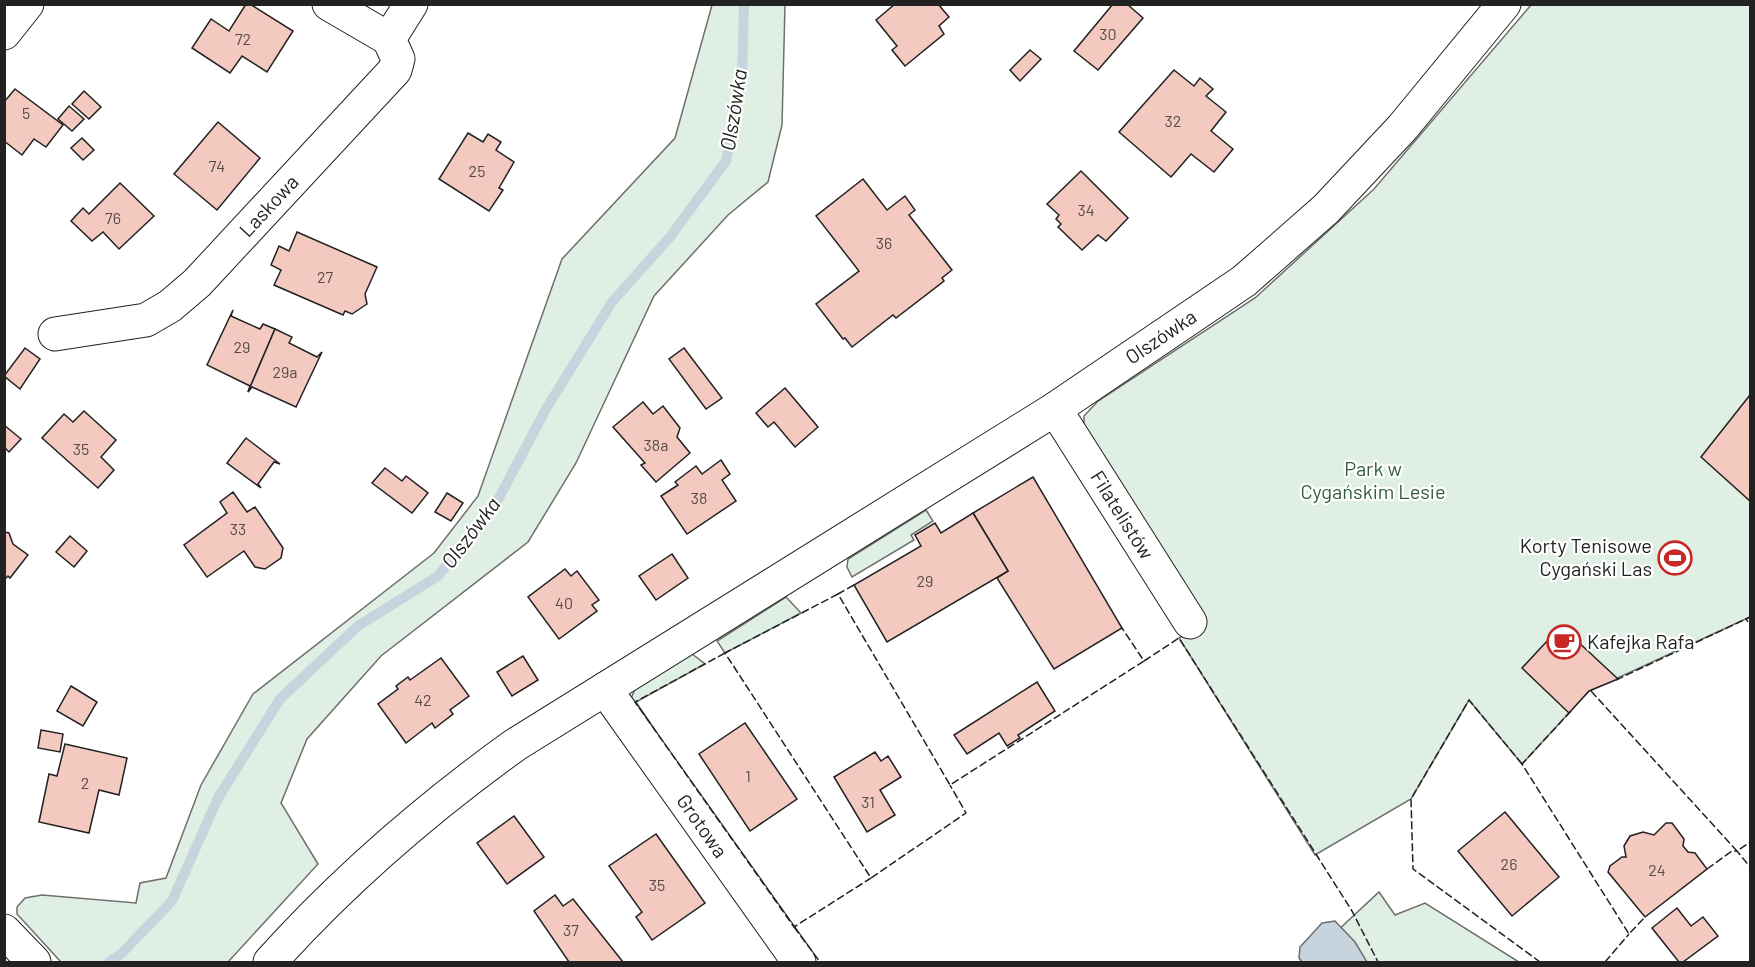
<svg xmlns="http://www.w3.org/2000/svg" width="1755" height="967" font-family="Barlow,sans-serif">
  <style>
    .green { fill: #e0efe3; stroke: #6f6f6f; stroke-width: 1.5 }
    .water { fill: #c7d3dd; stroke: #6f6f6f; stroke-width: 1.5 }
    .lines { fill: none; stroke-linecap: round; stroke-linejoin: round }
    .stream { stroke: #c7d3dd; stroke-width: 10 }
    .building { fill: #f3c9c0; stroke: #222; stroke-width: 1.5 }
    .minor-casing { stroke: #222; stroke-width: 35 }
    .minor { stroke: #fff; stroke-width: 33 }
    .fence { stroke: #222; stroke-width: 1.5; stroke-dasharray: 8 3; stroke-linecap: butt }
    .labels { text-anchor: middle; stroke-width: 4.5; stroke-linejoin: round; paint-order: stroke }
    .number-label { font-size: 16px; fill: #564c4a }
    .street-label { font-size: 20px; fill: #222; stroke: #fff }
    .park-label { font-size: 20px; fill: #2f5e38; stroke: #fff }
    .poi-label { font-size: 20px; fill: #222; stroke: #fff; text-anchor: end }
    .water-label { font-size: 21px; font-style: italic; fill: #222; stroke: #fff }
  </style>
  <rect width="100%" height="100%" fill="#fff"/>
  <!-- green -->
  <g class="green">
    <polygon points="712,5 785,5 782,125 768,182 728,215 654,296 576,463 528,542 381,656 307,739 281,803 318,864 228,962 61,962 17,914 17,907 25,898 42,895 136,903 140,883 166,878 201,785 253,694 434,553 478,496 562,259 675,138"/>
    <polygon points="1531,5 1750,5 1750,617 1589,691 1522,764 1469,700 1411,799 1315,855 1179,638 1206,622 1084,427 1084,416 1098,401 1255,298 1374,189"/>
    <polygon points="926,510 933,521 911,535 914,540 852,577 847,567 848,559"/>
    <polygon points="786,597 801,613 725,653 717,641"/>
    <polygon points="691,653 705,664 636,702 657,733 651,736 631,699 636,686"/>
    <polygon points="1379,892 1395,915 1425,903 1519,962 1304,962"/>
  </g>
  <!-- water -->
  <polygon class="water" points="1335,921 1355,942 1367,962 1302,962 1299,958 1300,947 1322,923"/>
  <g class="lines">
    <!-- stream -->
    <polyline class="stream" points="109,962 121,954 172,901 218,798 280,699 358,626 438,576 493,509 546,409 612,302 670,237 726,161 742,82 744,4"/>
  </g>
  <!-- building -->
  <g class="building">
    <polygon points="246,4 250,4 293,31 267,72 242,56 230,73 192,48 211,19 229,31"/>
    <polygon points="895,4 938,4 949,17 939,26 944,34 905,66 892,50 897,46 876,20"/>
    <polygon points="1113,4 1127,4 1143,18 1098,70 1074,51"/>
    <polygon points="1030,50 1041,59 1020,81 1010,70"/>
    <polygon points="1174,70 1194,86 1200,78 1213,89 1206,96 1226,112 1211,131 1233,149 1214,172 1191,154 1171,177 1119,132"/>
    <polygon points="15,89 63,125 46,147 34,139 22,155 4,141 4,102"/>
    <polygon points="84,91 101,107 89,119 72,104"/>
    <polygon points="69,106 84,119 72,131 58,119"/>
    <polygon points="218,122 260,158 217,210 174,174"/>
    <polygon points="468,133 483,142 488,134 501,142 496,150 514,162 499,188 503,190 489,211 439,179"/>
    <polygon points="82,138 94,150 83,160 71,148"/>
    <polygon points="1081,171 1128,218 1106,241 1098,235 1082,250 1058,227 1061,224 1056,219 1059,215 1047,204"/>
    <polygon points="863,179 887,210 905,196 915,210 909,215 952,270 942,278 944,281 896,318 893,315 852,347 845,338 843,339 816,304 859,271 816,216"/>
    <polygon points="120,183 154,216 119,249 103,232 92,241 71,221 83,208 89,214"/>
    <polygon points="297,232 377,267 365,294 367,304 352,314 345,311 343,315 274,285 281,270 271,265 279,246 289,251"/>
    <polygon points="233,310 231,316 260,329 263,324 275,329 248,392 250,386 207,365"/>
    <polygon points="275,329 292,337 289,343 317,357 322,352 296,407 252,387 248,392"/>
    <polygon points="25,348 40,359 20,389 4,376"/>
    <polygon points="684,348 722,398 706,409 669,359"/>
    <polygon points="785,388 818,427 795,447 774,422 768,427 756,413"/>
    <polygon points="1750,395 1750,501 1701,457"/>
    <polygon points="643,402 653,414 663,406 680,428 677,437 690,453 656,482 641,465 645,463 613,427"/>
    <polygon points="84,411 116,440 101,457 114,470 98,488 42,438 64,414 73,422"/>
    <polygon points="4,425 21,439 9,452 4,447"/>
    <polygon points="246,438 280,464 274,462 258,484 261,488 227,463"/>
    <polygon points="721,460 730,474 722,480 736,501 687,534 661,496 678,485 675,482 696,466 702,474"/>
    <polygon points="385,468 402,481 406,476 428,493 412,513 372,483"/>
    <polygon points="1033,477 1122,628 1054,669 997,578 1008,571 973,513"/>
    <polygon points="233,492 247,512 255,507 283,548 281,558 265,569 255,567 244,551 207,577 184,545 227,513 220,502"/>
    <polygon points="447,493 463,503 451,521 435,512"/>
    <polygon points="973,513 1008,571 887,642 854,585 921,546 915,535 935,523 941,533"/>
    <polygon points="4,532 9,533 13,544 28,555 10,578 8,576 4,580"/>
    <polygon points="70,536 87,551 74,567 56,552"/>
    <polygon points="672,554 688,578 656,600 639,576"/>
    <polygon points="565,569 571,576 577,571 599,600 592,605 597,611 559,639 528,597"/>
    <polygon points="1561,626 1618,679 1589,691 1569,713 1522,668"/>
    <polygon points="523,656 538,680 512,696 497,672"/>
    <polygon points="441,658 469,696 450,710 453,714 435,728 432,723 406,743 378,704 398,689 396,686 408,677 410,680"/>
    <polygon points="1037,682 1055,711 1018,735 1020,738 1007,746 999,733 967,754 954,735"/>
    <polygon points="71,686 97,702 83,726 57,711"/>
    <polygon points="745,723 797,799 750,831 699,754"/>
    <polygon points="41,730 63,734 60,752 38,748"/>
    <polygon points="65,744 127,758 119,795 99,790 89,833 39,822 49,774 57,776"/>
    <polygon points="875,752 881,761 888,756 901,777 880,790 895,815 867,832 834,777"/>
    <polygon points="1505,812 1559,877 1512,916 1458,851"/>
    <polygon points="514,816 544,857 507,884 477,843"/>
    <polygon points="1666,823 1672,823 1684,839 1683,846 1688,852 1695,853 1707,869 1645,917 1608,872 1610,866 1622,857 1626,857 1624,846 1630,836 1643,832 1654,835"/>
    <polygon points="656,834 705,903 652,940 636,917 642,912 609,866"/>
    <polygon points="555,895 563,906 573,899 623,962 569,962 534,911"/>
    <polygon points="1677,908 1691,926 1703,917 1718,936 1683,962 1679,962 1652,928"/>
  </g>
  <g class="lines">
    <defs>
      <g id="minor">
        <polyline points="329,4 389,39"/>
        <polyline points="4,33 27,4"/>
        <polyline points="55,334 146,320 170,306 197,283 395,70 398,59 389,39 411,4"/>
        <polyline points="1055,409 1190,622"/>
        <polyline points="605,689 799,962"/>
        <polyline points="4,931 34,962"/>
        <path d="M 270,962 C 343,881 426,809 515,745 L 1055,409 L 1244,281 L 1326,209 L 1402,128 L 1504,4"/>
      </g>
    </defs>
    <!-- minor casing -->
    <use href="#minor" class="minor-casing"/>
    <!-- minor -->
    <use href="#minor" class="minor"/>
    <!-- fence -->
    <g class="fence">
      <polyline points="854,585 838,594 950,785 1144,661 1122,628"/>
      <polyline points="838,594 725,653 871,878 966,813 950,785"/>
      <polyline points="1750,617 1746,619 1750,625"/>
      <polyline points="725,653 635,702 794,927 871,878"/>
      <polyline points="1144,661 1179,638 1352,911 1378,962"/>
      <polyline points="1616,680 1746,619"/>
      <polyline points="1591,691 1737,851 1750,842"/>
      <polyline points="1571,711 1522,764 1629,934 1645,917"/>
      <polyline points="1522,764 1469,700 1411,799 1413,869 1540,962"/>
      <polyline points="1707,869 1732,851 1737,851 1750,867"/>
      <polyline points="794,927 820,962"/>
      <polyline points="1605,962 1629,934"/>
    </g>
  </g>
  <!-- icons -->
  <defs>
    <symbol id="stadium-ring" viewBox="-11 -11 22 22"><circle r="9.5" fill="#fff" stroke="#c62828" stroke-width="1.5"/><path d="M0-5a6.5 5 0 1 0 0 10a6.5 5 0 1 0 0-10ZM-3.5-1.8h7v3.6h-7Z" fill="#c62828"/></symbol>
    <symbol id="cafe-ring" viewBox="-11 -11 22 22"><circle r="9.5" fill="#fff" stroke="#c62828" stroke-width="1.5"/><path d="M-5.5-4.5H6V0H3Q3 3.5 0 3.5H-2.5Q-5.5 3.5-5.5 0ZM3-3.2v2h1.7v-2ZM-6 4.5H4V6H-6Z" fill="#c62828"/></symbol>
  </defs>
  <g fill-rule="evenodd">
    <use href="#stadium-ring" x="1656" y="539" width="38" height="38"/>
    <use href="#cafe-ring" x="1545" y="623" width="38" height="38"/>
  </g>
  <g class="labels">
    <!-- number labels -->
    <g class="number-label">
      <text x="1108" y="40">30</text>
      <text x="243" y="45">72</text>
      <text x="26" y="119">5</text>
      <text x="1173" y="127">32</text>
      <text x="217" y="172">74</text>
      <text x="477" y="177">25</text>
      <text x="1086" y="216">34</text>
      <text x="113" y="224">76</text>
      <text x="884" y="249">36</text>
      <text x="325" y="283">27</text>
      <text x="242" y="353">29</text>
      <text x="285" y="378">29a</text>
      <text x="656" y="451">38a</text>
      <text x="81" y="455">35</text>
      <text x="699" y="504">38</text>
      <text x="238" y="535">33</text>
      <text x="925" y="587">29</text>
      <text x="564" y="609">40</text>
      <text x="423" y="706">42</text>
      <text x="748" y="782">1</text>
      <text x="85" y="789">2</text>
      <text x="868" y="808">31</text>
      <text x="1509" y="870">26</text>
      <text x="1657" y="876">24</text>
      <text x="657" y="891">35</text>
      <text x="571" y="936">37</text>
    </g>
    <!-- street labels -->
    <g class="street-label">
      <text transform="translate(269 206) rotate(-47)" y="7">Laskowa</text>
      <text transform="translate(1161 337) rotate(-34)" y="7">Olszówka</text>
      <text transform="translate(1122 515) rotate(58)" y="7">Filatelistów</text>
      <text transform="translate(702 826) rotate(55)" y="7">Grotowa</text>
    </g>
    <!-- park labels -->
    <g class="park-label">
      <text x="1373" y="476">Park w<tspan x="1373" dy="23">Cygańskim Lesie</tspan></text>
    </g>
    <!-- poi labels -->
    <g class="poi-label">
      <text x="1652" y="553">Korty Tenisowe<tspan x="1652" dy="23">Cygański Las</tspan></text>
      <text x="1587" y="649" text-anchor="start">Kafejka Rafa</text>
    </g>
    <!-- water labels -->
    <g class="water-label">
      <text transform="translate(734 110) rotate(-81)" y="7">Olszówka</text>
      <text transform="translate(471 533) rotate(-53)" y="7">Olszówka</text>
    </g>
  </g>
  <!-- border -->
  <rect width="1755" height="967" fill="none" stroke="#222222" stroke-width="12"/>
</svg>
